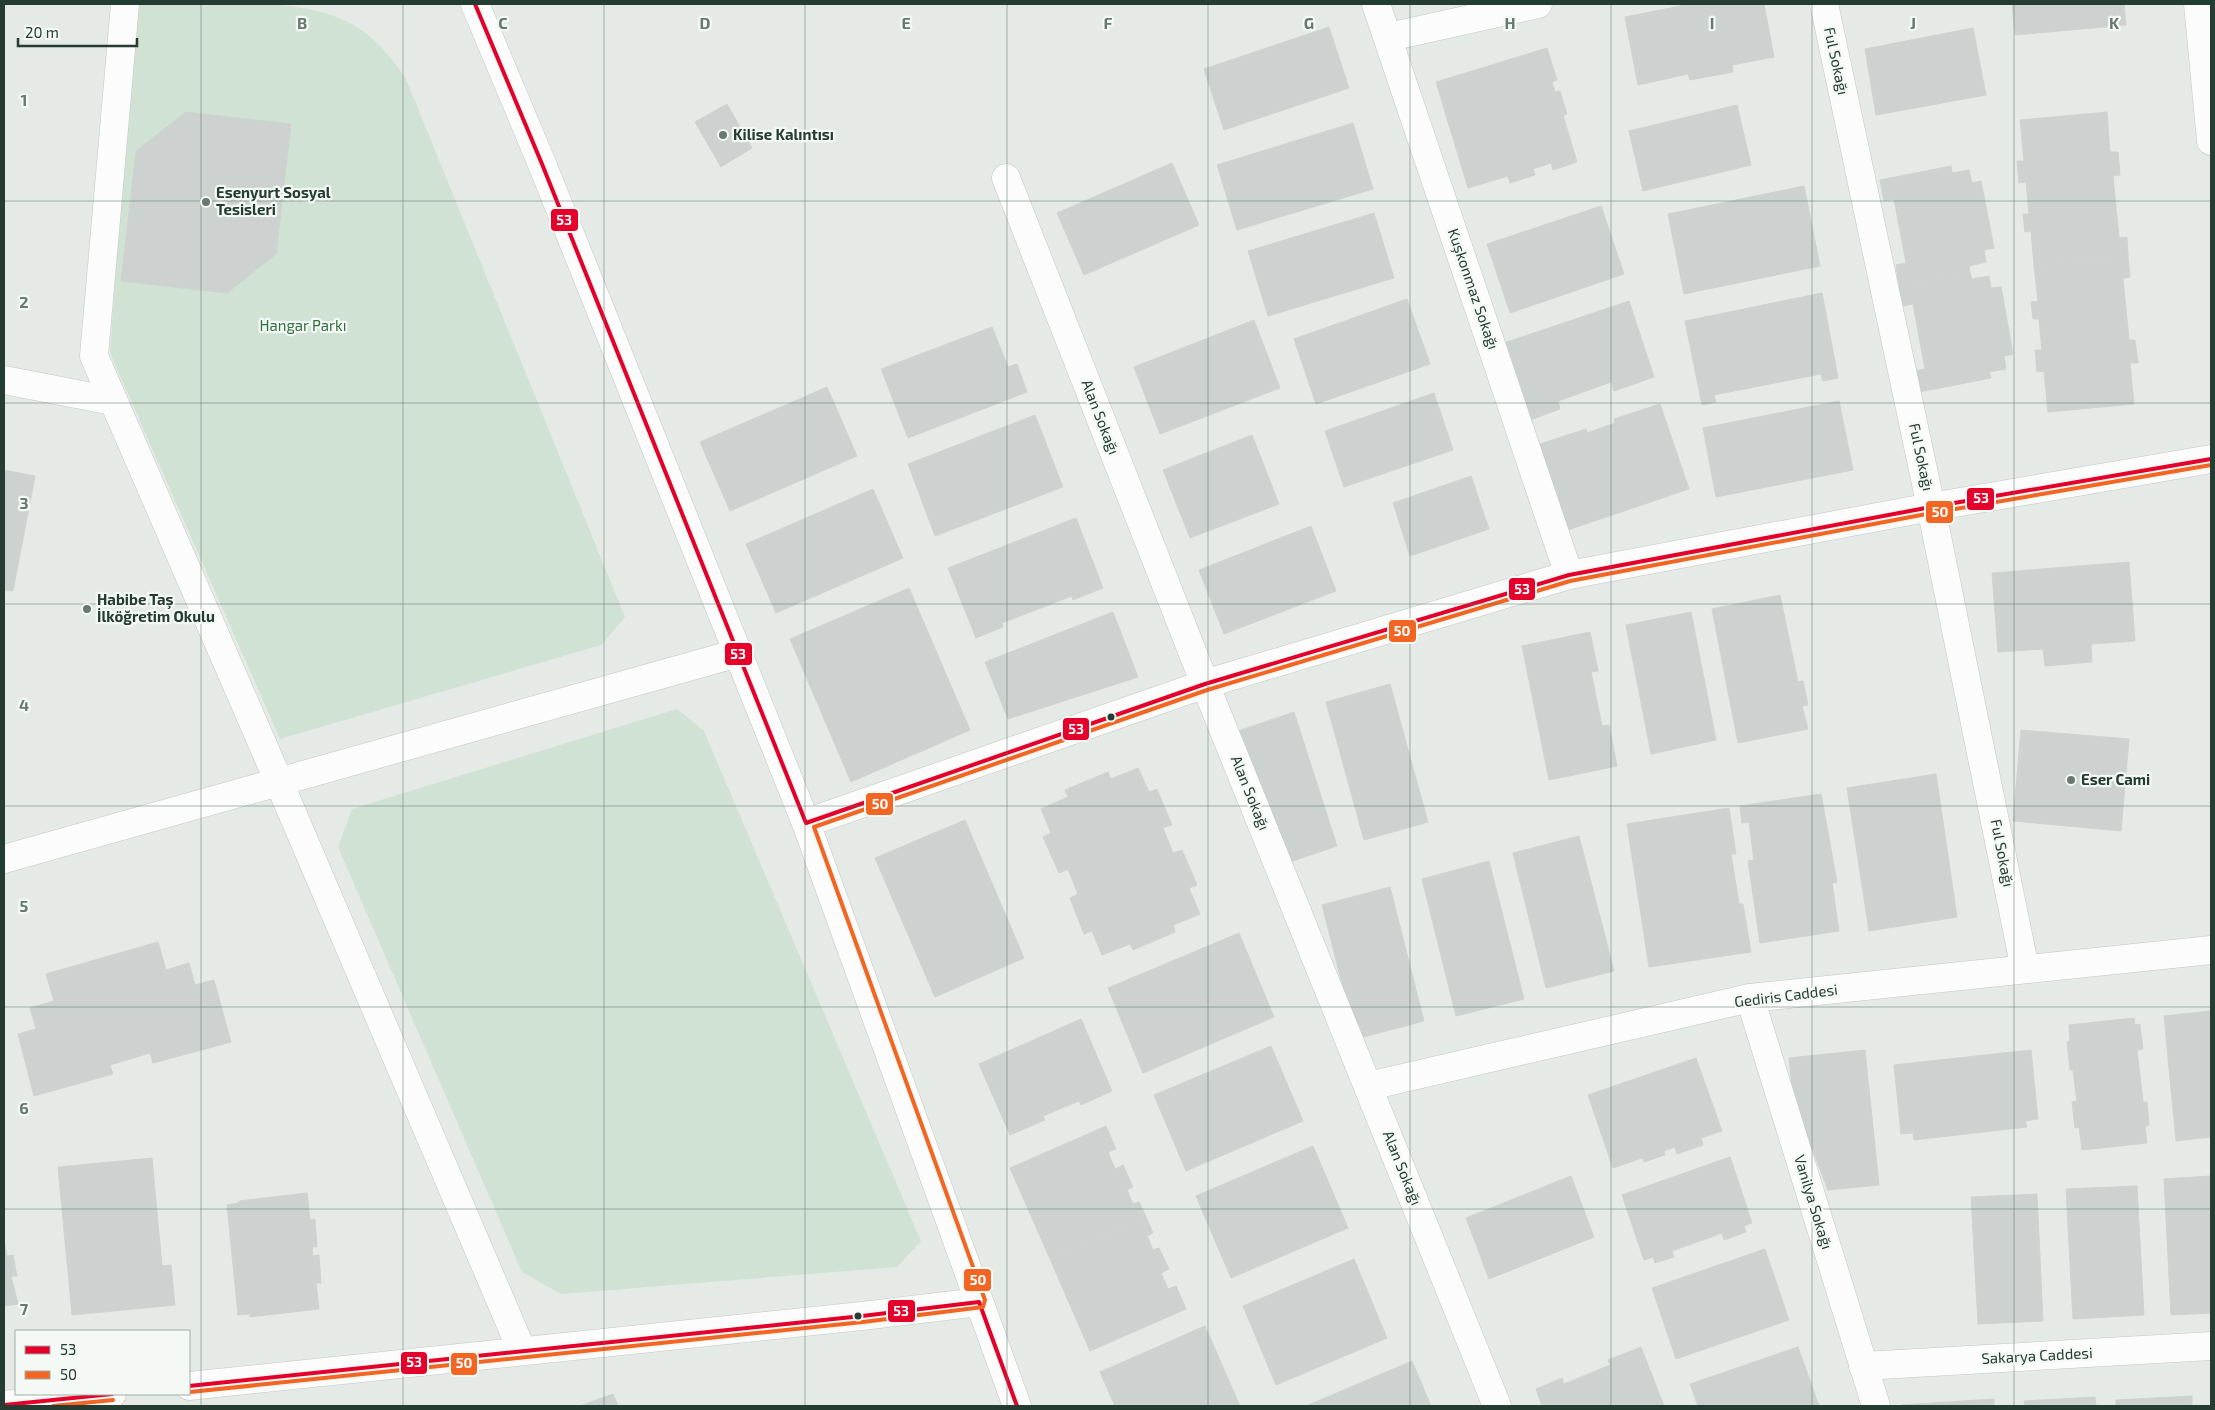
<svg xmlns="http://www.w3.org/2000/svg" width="2215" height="1410" font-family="'Exo 2',sans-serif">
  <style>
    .green { fill: #d0e2d3 }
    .building { fill: #cdd1cf; stroke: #ced3d0 }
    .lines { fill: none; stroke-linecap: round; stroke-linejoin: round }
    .minor-casing { stroke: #c2c7c4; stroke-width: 29 }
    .minor { stroke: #fbfcfb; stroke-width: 28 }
    .bus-1-casing { stroke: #f4f9f5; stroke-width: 8 }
    .bus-2-casing { stroke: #f4f9f5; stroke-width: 8 }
    .bus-1 { stroke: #e4002b; stroke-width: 4 }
    .bus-2 { stroke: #f26522; stroke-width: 4 }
    .grid { fill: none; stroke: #687971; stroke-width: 1; stroke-opacity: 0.55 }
    .poi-dot { fill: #687971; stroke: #f4f9f5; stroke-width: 2 }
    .bus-dot { fill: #243c32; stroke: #f4f9f5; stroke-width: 2 }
    .labels { text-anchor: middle; stroke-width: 4.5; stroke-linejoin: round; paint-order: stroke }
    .street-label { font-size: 15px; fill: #243c32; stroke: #f4f9f5 }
    .poi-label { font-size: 15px; font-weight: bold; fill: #243c32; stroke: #f4f9f5; text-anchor: start }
    .park-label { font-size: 15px; fill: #307141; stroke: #f4f9f5 }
    .grid-label { font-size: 16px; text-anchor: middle; font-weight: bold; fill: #687971; stroke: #f4f9f5; stroke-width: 4.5; stroke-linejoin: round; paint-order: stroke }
    .line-badge { stroke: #f4f9f5; stroke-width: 2 }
    .badge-label { font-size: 14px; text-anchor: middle; font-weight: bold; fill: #fff }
  </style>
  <rect width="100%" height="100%" fill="#e5eae7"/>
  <!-- green -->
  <g class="green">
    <path d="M 135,4 C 163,4 191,4 219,4 C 268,4 321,2 363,31 C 381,44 394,61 406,79 L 625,617 L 601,645 L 280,739 L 110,353 Z"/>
    <polygon points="677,709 704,731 921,1241 897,1267 561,1294 522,1272 338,847 352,809"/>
  </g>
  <!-- building -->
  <g class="building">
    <polygon points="1690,4 1764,4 1774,57 1732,65 1733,72 1690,80 1688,74 1638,85 1625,17"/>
    <polygon points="2012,4 2124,4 2126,25 2015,35"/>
    <polygon points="1329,27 1349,88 1224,130 1204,69"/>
    <polygon points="1973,28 1986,95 1876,115 1865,49"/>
    <polygon points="1547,48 1557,80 1552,82 1555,92 1560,91 1567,114 1563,115 1577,162 1553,170 1551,163 1533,169 1535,175 1510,183 1508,176 1468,188 1436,82"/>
    <polygon points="727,104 752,148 721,167 695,122"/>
    <polygon points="1737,105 1751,165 1643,191 1629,131"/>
    <polygon points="186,112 291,124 276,254 227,293 121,281 136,151"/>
    <polygon points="2107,112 2110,152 2118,152 2120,175 2113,176 2119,238 2127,237 2128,257 2034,266 2031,231 2025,232 2023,214 2029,214 2026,182 2019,183 2017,161 2024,161 2020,120"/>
    <polygon points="1353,123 1373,189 1237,230 1217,165"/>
    <polygon points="1172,163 1199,225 1084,275 1057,213"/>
    <polygon points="1951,166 1952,173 1969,170 1972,183 1981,181 1994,248 1984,250 1986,262 1969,266 1970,273 1899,286 1896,265 1906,263 1894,199 1884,201 1880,180"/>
    <polygon points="1804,186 1820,266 1684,294 1668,214"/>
    <polygon points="1601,206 1624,274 1510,313 1487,244"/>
    <polygon points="1374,213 1394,278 1268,316 1248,251"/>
    <polygon points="2128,257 2130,277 2123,278 2129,340 2135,340 2138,363 2130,363 2134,404 2048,412 2044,371 2037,372 2035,350 2042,350 2039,319 2033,319 2031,302 2038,301 2034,266"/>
    <polygon points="1970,273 1972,279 1989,276 1991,288 2001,287 2013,354 2004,356 2006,369 1989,372 1991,378 1919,392 1915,371 1925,369 1913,304 1903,306 1899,286"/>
    <polygon points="1822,293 1838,378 1823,381 1821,374 1714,395 1716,402 1702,405 1685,321"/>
    <polygon points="1407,299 1430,364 1316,404 1294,339"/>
    <polygon points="1629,301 1654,377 1614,391 1611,382 1558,401 1560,409 1530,420 1504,343"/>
    <polygon points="1254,320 1280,388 1160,434 1134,367"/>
    <polygon points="992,327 1008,367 1017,364 1027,392 908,438 881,369"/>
    <polygon points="827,387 857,456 730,511 700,442"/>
    <polygon points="1434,393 1453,450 1344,487 1325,431"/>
    <polygon points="1839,401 1853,470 1716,497 1703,428"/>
    <polygon points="1660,404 1689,489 1565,531 1537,445 1586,429 1587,433 1615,423 1614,419"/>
    <polygon points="1035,415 1063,487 935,536 908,464"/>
    <polygon points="1252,435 1279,504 1190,538 1163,470"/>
    <polygon points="4,470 35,476 13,591 4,590"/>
    <polygon points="1471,476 1489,529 1410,556 1393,503"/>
    <polygon points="873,489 903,558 776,613 746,544"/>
    <polygon points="1076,518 1103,588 1073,600 1072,596 1002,623 1003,627 976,638 948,568"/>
    <polygon points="1311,526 1336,591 1224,634 1199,570"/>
    <polygon points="2129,562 2135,641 2091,644 2092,662 2045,666 2043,649 1998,652 1992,573"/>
    <polygon points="909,588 970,730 851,782 790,639"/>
    <polygon points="1780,595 1798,682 1803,681 1808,705 1802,706 1808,729 1738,743 1712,609"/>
    <polygon points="1113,612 1138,677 1008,719 985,662"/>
    <polygon points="1691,612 1716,740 1651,754 1626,625"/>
    <polygon points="1590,632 1598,671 1591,672 1602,726 1609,725 1617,766 1549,780 1522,646"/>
    <polygon points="1390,684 1428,822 1364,840 1326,702"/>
    <polygon points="1294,712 1337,846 1281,865 1238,731"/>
    <polygon points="2021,730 2129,739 2121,831 2013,821"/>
    <polygon points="1138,768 1149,792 1157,789 1172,825 1163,828 1173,853 1182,850 1197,885 1189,888 1200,914 1173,925 1175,932 1133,950 1130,944 1102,955 1092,931 1084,934 1070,898 1078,894 1068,869 1059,873 1043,837 1051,833 1041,809 1068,797 1065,790 1108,772 1111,779"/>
    <polygon points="1936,774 1957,917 1869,931 1847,788"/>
    <polygon points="1821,794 1837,882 1832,883 1839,931 1760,943 1748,861 1754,860 1749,822 1742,823 1740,806"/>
    <polygon points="1729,808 1736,854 1731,854 1739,904 1743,904 1751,952 1649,967 1627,824"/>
    <polygon points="965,820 1024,958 935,997 875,858"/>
    <polygon points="1579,836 1614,971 1546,988 1513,853"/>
    <polygon points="1489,861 1524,999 1456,1016 1422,879"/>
    <polygon points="1390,887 1424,1021 1356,1039 1322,905"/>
    <polygon points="1239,933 1274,1017 1143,1073 1108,988"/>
    <polygon points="158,942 166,970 189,963 195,985 214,980 231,1042 153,1063 150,1053 110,1065 113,1074 34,1096 18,1034 36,1029 30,1008 54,1001 46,974"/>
    <polygon points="2211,1011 2211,1137 2176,1141 2164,1016"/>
    <polygon points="2134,1018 2135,1025 2140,1024 2143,1049 2137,1050 2143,1102 2147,1102 2149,1125 2145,1126 2147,1143 2082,1150 2079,1127 2075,1128 2072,1102 2077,1101 2073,1070 2070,1070 2067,1042 2070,1041 2069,1025"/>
    <polygon points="1081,1019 1112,1091 1081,1105 1079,1101 1043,1116 1045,1120 1010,1135 979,1064"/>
    <polygon points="1271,1046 1303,1121 1186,1171 1154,1095"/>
    <polygon points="1865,1050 1879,1185 1828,1190 1793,1098 1789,1058"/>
    <polygon points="2031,1050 2038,1119 2025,1121 2027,1127 1914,1140 1913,1133 1901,1134 1894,1065"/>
    <polygon points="1696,1058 1722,1131 1701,1138 1703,1145 1677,1154 1675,1147 1664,1151 1665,1155 1644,1162 1642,1158 1613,1168 1588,1095"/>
    <polygon points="1106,1126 1116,1149 1108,1152 1115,1169 1123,1165 1133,1187 1127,1190 1133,1204 1139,1202 1146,1217 1050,1259 1010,1168"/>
    <polygon points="1313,1146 1348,1228 1231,1278 1196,1196"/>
    <polygon points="1730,1157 1752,1223 1744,1226 1746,1232 1724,1240 1722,1233 1672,1251 1674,1257 1655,1263 1653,1257 1644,1260 1622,1195"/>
    <polygon points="152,1158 162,1266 171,1265 175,1305 72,1315 58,1167"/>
    <polygon points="1571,1176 1594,1237 1489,1279 1466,1218"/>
    <polygon points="2211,1176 2211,1313 2171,1315 2164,1179"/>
    <polygon points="2137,1186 2144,1315 2073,1319 2066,1189"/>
    <polygon points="307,1193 310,1220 315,1219 317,1247 312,1247 313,1256 319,1255 321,1283 316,1283 319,1309 250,1317 250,1314 238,1315 227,1205 239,1203 239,1201"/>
    <polygon points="2037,1194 2043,1321 1978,1324 1971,1197"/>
    <polygon points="1146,1217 1153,1233 1147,1236 1153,1250 1159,1248 1169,1269 1161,1273 1168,1289 1176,1286 1186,1309 1090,1351 1050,1259"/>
    <polygon points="4,1241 7,1256 13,1255 17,1276 11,1276 18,1304 4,1306"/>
    <polygon points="1765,1249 1789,1320 1676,1359 1652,1288"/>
    <polygon points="1354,1259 1387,1338 1276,1385 1243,1306"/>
    <polygon points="1205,1326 1240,1406 1115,1406 1100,1372"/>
    <polygon points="1641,1347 1664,1406 1542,1406 1536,1389 1562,1378 1564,1384 1610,1365 1608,1360"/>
    <polygon points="1798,1347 1819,1406 1698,1406 1690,1384"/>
    <polygon points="1412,1361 1431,1406 1306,1406"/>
    <polygon points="613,1394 618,1406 580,1406"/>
    <polygon points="2192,1396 2192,1406 2116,1406 2116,1400"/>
    <polygon points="2095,1397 2096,1406 2025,1406 2024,1401"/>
    <polygon points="1994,1399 1994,1406 1901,1406 1901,1405"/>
  </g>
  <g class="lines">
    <defs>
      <g id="minor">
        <polyline points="125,4 94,356 279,782 522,1351"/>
        <polyline points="475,4 542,164 806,823 1017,1406"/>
        <polyline points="1376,4 1569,575"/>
        <polyline points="1824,4 1931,507 2025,969"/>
        <polyline points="2198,4 2211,141"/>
        <polyline points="1389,37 1538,4"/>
        <polyline points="1006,178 1205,684 1497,1406"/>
        <polyline points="4,380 113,401"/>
        <polyline points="806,823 1205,684 1569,575 1931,507 2211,459"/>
        <polyline points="4,859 738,653"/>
        <polyline points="1750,998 1876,1406"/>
        <polyline points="1369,1086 1750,998 2211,950"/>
        <polyline points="1863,1366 2211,1346"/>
        <polyline points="189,1386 862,1316 979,1302"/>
        <polyline points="4,1405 112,1394"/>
      </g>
    </defs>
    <!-- minor casing -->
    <use href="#minor" class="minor-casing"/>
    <!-- minor -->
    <use href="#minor" class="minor"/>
    <defs>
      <g id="bus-1">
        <polyline points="475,4 542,164 806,823 1205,684 1569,575 1931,507 2211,459"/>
        <polyline points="189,1386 862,1316 979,1302 1017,1406"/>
        <polyline points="4,1405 112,1394"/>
      </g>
      <g id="bus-2">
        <polyline points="190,1392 863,1322 983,1307 985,1300 814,827 1207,690 1570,581 1932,513 2211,465"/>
        <polyline points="53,1406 113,1400"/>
      </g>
    </defs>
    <!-- bus-1 casing -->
    <use href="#bus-1" class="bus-1-casing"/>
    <!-- bus-2 casing -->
    <use href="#bus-2" class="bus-2-casing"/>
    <!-- bus-1 -->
    <use href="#bus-1" class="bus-1"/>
    <!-- bus-2 -->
    <use href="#bus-2" class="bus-2"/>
  </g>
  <!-- grid -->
  <path class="grid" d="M 201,4 L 201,1406M 403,4 L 403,1406M 604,4 L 604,1406M 805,4 L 805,1406M 1007,4 L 1007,1406M 1208,4 L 1208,1406M 1410,4 L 1410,1406M 1611,4 L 1611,1406M 1812,4 L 1812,1406M 2014,4 L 2014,1406M 4,201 L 2211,201M 4,403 L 2211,403M 4,604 L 2211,604M 4,806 L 2211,806M 4,1007 L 2211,1007M 4,1209 L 2211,1209"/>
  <!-- markers -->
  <g class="poi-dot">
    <circle cx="723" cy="135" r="5"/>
    <circle cx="206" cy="202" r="5"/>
    <circle cx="87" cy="609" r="5"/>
    <circle cx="2071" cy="780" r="5"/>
  </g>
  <g class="bus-dot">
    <circle cx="1111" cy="717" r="4.5"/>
    <circle cx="858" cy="1316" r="4.5"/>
  </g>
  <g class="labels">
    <!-- street labels -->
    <g class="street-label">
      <text transform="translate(1836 61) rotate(78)" y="5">Ful Sokağı</text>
      <text transform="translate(1473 289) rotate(71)" y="5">Kuşkonmaz Sokağı</text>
      <text transform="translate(1100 417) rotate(69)" y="5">Alan Sokağı</text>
      <text transform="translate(1921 457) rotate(78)" y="5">Ful Sokağı</text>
      <text transform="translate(1250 793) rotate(68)" y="5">Alan Sokağı</text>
      <text transform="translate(2002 853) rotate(79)" y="5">Ful Sokağı</text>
      <text transform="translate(1786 996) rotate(-7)" y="5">Gediris Caddesi</text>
      <text transform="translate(1402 1168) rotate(68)" y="5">Alan Sokağı</text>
      <text transform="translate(1813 1202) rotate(73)" y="5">Vanilya Sokağı</text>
      <text transform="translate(2037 1356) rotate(-3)" y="5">Sakarya Caddesi</text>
    </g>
    <!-- poi labels -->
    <g class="poi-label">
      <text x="733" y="140">Kilise Kalıntısı</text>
      <text x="216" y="198">Esenyurt Sosyal<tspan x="216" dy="17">Tesisleri</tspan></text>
      <text x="97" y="605">Habibe Taş<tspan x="97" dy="17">İlköğretim Okulu</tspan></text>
      <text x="2081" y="785">Eser Cami</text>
    </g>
    <!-- park labels -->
    <g class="park-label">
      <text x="303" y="331">Hangar Parkı</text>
    </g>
  </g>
  <g class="grid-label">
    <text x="302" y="29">B</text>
    <text x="503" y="29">C</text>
    <text x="705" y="29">D</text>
    <text x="906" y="29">E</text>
    <text x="1108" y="29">F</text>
    <text x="1309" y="29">G</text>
    <text x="1510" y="29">H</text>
    <text x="1712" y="29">I</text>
    <text x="1913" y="29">J</text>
    <text x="2114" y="29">K</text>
    <text x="24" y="106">1</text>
    <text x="24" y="308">2</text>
    <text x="24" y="509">3</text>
    <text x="24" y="711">4</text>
    <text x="24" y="912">5</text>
    <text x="24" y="1114">6</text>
    <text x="24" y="1315">7</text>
  </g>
  <g class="line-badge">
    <rect x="550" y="208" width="29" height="24" rx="5" fill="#e4002b"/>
    <rect x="1966" y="487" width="29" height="24" rx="5" fill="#e4002b"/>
    <rect x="1925" y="500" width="29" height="24" rx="5" fill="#f26522"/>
    <rect x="1508" y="577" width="28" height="24" rx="5" fill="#e4002b"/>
    <rect x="1388" y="619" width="29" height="24" rx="5" fill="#f26522"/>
    <rect x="724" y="642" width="29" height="24" rx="5" fill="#e4002b"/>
    <rect x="1062" y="717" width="28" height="24" rx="5" fill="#e4002b"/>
    <rect x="865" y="792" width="29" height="24" rx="5" fill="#f26522"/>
    <rect x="963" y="1268" width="29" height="24" rx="5" fill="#f26522"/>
    <rect x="887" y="1299" width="29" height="24" rx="5" fill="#e4002b"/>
    <rect x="400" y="1351" width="28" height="24" rx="5" fill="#e4002b"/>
    <rect x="450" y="1352" width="28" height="24" rx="5" fill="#f26522"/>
  </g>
  <g class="badge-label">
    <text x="564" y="225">53</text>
    <text x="1981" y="503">53</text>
    <text x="1940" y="517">50</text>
    <text x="1522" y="594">53</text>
    <text x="1402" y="636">50</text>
    <text x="738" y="659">53</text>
    <text x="1076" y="734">53</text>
    <text x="880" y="809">50</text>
    <text x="978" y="1285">50</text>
    <text x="901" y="1316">53</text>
    <text x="414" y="1367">53</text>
    <text x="464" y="1368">50</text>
  </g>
  <!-- border -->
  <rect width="2215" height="1410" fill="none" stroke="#243c32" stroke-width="10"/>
  <!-- legend -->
  <rect x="15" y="1330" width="175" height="65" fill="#f4f9f5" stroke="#a1ada7"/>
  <rect x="25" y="1346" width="25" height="8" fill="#e4002b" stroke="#a1ada7"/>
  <text x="60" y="1355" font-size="15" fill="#243c32">53</text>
  <rect x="25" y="1371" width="25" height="8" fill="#f26522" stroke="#a1ada7"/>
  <text x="60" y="1380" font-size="15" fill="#243c32">50</text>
  <!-- scale -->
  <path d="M18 38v8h119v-8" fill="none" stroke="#243c32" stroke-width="2.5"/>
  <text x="25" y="38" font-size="15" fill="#243c32" stroke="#f4f9f5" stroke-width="4" paint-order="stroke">20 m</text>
</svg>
